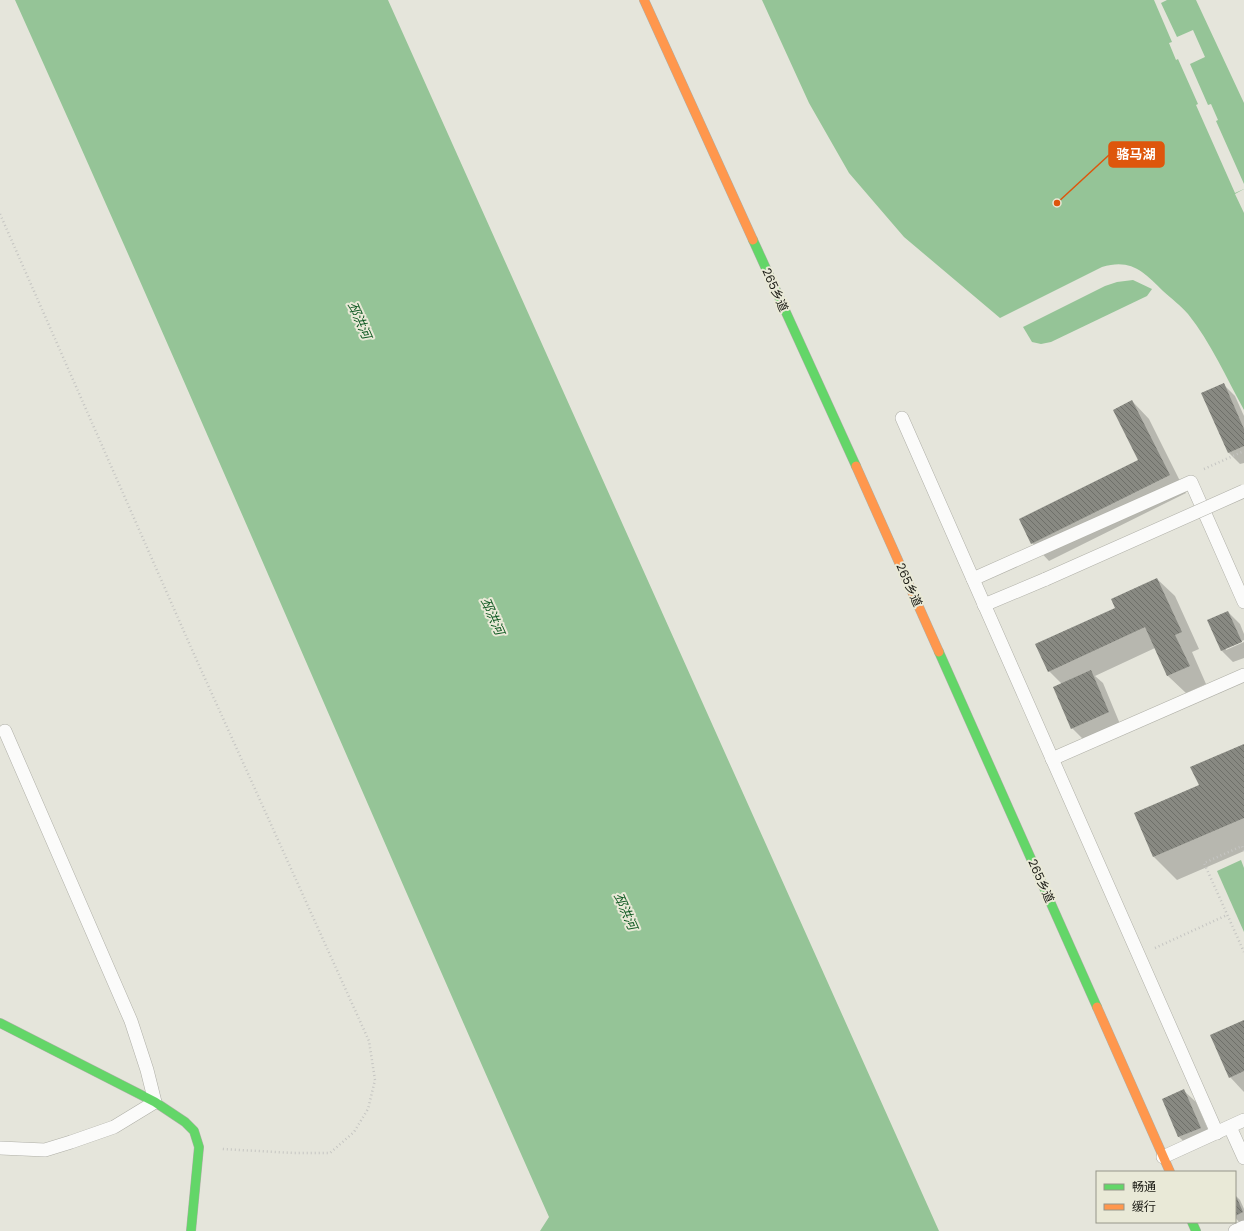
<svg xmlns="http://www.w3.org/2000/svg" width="1244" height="1231" font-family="Poppins,'Noto Sans SC',sans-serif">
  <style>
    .water { fill: #95c497 }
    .pier { fill: #e5e5db }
    .shadow { fill: #0003 }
    .building { fill: url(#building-back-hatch) }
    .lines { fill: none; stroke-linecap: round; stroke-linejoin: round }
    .lane-casing { stroke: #afafa7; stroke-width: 14 }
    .fast-casing { stroke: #afafa7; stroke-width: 10 }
    .slow-casing { stroke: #afafa7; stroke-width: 10 }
    .path { stroke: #c5c5c2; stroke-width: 2.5; stroke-dasharray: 1 3; stroke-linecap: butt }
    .lane { stroke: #fbfbfa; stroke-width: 13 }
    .fast { stroke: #63d668; stroke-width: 9 }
    .slow { stroke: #ff974d; stroke-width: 9 }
    .lane-bridge-casing { stroke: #afafa7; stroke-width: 14; stroke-linecap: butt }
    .lane-bridge { stroke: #fbfbfa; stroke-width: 13 }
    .labels { text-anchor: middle; stroke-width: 4; stroke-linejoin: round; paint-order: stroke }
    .street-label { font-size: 12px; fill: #191913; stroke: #e9e9d7 }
    .water-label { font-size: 13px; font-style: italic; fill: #0c571f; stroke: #e9e9d7 }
    .leader { fill: none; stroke: #de560c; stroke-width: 1.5 }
    .callout-dot { fill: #de560c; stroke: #e9e9d7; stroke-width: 1.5 }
    .callout { fill: #de560c; stroke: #de560c; stroke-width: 1.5 }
    .callout-label { font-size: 13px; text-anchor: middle; font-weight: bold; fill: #fff }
  </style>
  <defs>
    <pattern id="building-back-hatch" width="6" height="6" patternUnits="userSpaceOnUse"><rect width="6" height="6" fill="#888982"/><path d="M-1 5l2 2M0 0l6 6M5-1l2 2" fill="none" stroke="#6e6f69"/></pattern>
  </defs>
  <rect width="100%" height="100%" fill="#e5e5db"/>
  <!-- water -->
  <g class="water">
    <path d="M 15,0 L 388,0 L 939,1231 L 540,1231 L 549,1217 C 369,812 197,404 15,0 Z"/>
    <path d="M 762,0 L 1196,0 L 1244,103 L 1244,189 L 1235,194 L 1244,213 L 1244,410 C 1226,377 1211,343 1188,314 C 1181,306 1171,298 1163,291 C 1144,272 1131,258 1102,267 L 1000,318 L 904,237 L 849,173 L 809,103 Z"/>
    <polygon points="1133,280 1152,289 1147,296 1051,342 1041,344 1032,342 1023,327 1105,286 1117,282"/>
    <polygon points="1241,860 1244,868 1244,932 1217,871"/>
  </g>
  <!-- pier -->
  <polygon class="pier" points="1154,0 1167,0 1161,3 1177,37 1193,30 1205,57 1190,64 1208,105 1211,104 1218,120 1216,121 1244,184 1244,189 1235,193 1196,105 1198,104 1178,59 1176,60 1169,43 1172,42"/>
  <!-- shadow -->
  <g class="shadow">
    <polygon points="1223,384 1235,396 1244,416 1244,463 1240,464 1229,453 1202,393"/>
    <polygon points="1132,401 1149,419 1186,493 1049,561 1032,543 1139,461"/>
    <polygon points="1157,579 1175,596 1199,649 1192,652 1206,684 1186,693 1168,676 1155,648 1095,676 1103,683 1120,724 1084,740 1072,728 1062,684 1049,671 1116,608"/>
    <polygon points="1228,612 1240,624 1244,634 1244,640 1226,648 1226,650 1244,642 1244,658 1233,662 1222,651"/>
    <polygon points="1244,745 1244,851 1177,880 1154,857 1135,814 1200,786"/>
    <polygon points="1244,1021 1244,1092 1230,1077"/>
    <polygon points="1184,1091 1196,1102 1212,1139 1191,1148 1179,1137 1163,1100"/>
    <polygon points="1235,1195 1240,1200 1244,1209 1244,1220 1239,1222 1235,1217"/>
  </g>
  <!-- building -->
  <g class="building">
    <polygon points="1224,383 1244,429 1244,446 1228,453 1201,393"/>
    <polygon points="1132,400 1170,475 1031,544 1019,519 1138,460 1113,410"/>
    <polygon points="1157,578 1182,632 1175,635 1190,666 1167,676 1145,627 1048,672 1035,644 1115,608 1111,599"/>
    <polygon points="1228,611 1242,642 1221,651 1207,620"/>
    <polygon points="1091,670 1109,712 1071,729 1053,687"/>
    <polygon points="1244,744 1244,818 1153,857 1134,813 1199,785 1190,767"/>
    <polygon points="1244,1020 1244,1071 1229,1078 1210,1035"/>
    <polygon points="1184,1089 1201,1128 1178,1137 1162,1099"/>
    <polygon points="1235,1194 1243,1212 1235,1216"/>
  </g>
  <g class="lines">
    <defs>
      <g id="lane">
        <polyline points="902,418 1217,1133"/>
        <polyline points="973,579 1191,482 1244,602"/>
        <polyline points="984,605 1046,579"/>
        <polyline points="1052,759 1244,675"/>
        <polyline points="1230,1127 1244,1158"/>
        <polyline points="0,1148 45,1150 71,1142 114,1127 155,1102 147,1070 131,1021 5,731"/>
        <polyline points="1163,1157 1244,1120"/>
        <polyline points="1235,1231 1244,1227"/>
      </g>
      <g id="fast">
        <polyline points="753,240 856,466"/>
        <polyline points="939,652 1097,1007"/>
        <polyline points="0,1023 155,1102 185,1122 194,1131 199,1147 191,1231"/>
        <polyline points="1192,1222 1196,1231"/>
      </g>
      <g id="slow">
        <polyline points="644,0 753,240"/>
        <polyline points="856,466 939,652"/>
        <polyline points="1097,1007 1170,1172"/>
      </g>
    </defs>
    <!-- lane casing -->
    <use href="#lane" class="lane-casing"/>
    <!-- fast casing -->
    <use href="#fast" class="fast-casing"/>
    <!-- slow casing -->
    <use href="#slow" class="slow-casing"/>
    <!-- path -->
    <g class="path">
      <polyline points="0,214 193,652 369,1041 375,1080 368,1109 354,1132 330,1153 294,1153 222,1149"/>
      <polyline points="1204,469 1244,451"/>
      <polyline points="1244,851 1242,846 1204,863 1244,952"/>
      <polyline points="1155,948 1227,915"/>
    </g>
    <!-- lane -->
    <use href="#lane" class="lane"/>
    <!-- fast -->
    <use href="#fast" class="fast"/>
    <!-- slow -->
    <use href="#slow" class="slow"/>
    <defs>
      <polyline id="lane-bridge" points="1046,579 1244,491"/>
    </defs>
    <!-- lane-bridge casing -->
    <use href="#lane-bridge" class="lane-bridge-casing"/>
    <!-- lane-bridge -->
    <use href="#lane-bridge" class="lane-bridge"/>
  </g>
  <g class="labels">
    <!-- street labels -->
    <g class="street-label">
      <text transform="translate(775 290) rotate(66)" y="4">265乡道</text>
      <text transform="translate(909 585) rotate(66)" y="4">265乡道</text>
      <text transform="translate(1041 881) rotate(66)" y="4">265乡道</text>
    </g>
    <!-- water labels -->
    <g class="water-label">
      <text transform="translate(360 320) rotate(66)" y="5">邳洪河</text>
      <text transform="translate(493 616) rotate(66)" y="5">邳洪河</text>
      <text transform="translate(626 911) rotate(66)" y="5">邳洪河</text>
    </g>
  </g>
  <!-- callouts -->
  <path class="leader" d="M1057 203L1109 155"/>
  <circle class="callout-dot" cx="1057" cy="203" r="4"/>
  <rect class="callout" x="1109" y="142" width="55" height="25" rx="4"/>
  <g class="callout-label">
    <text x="1136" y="159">骆马湖</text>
  </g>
  <!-- legend -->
  <rect x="1096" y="1171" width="140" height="52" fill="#e9e9d7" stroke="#969689"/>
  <rect x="1104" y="1184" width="20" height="6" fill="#63d668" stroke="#969689"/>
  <text x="1132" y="1191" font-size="12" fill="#191913">畅通</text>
  <rect x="1104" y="1204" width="20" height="6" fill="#ff974d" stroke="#969689"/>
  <text x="1132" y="1211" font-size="12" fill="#191913">缓行</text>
</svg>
